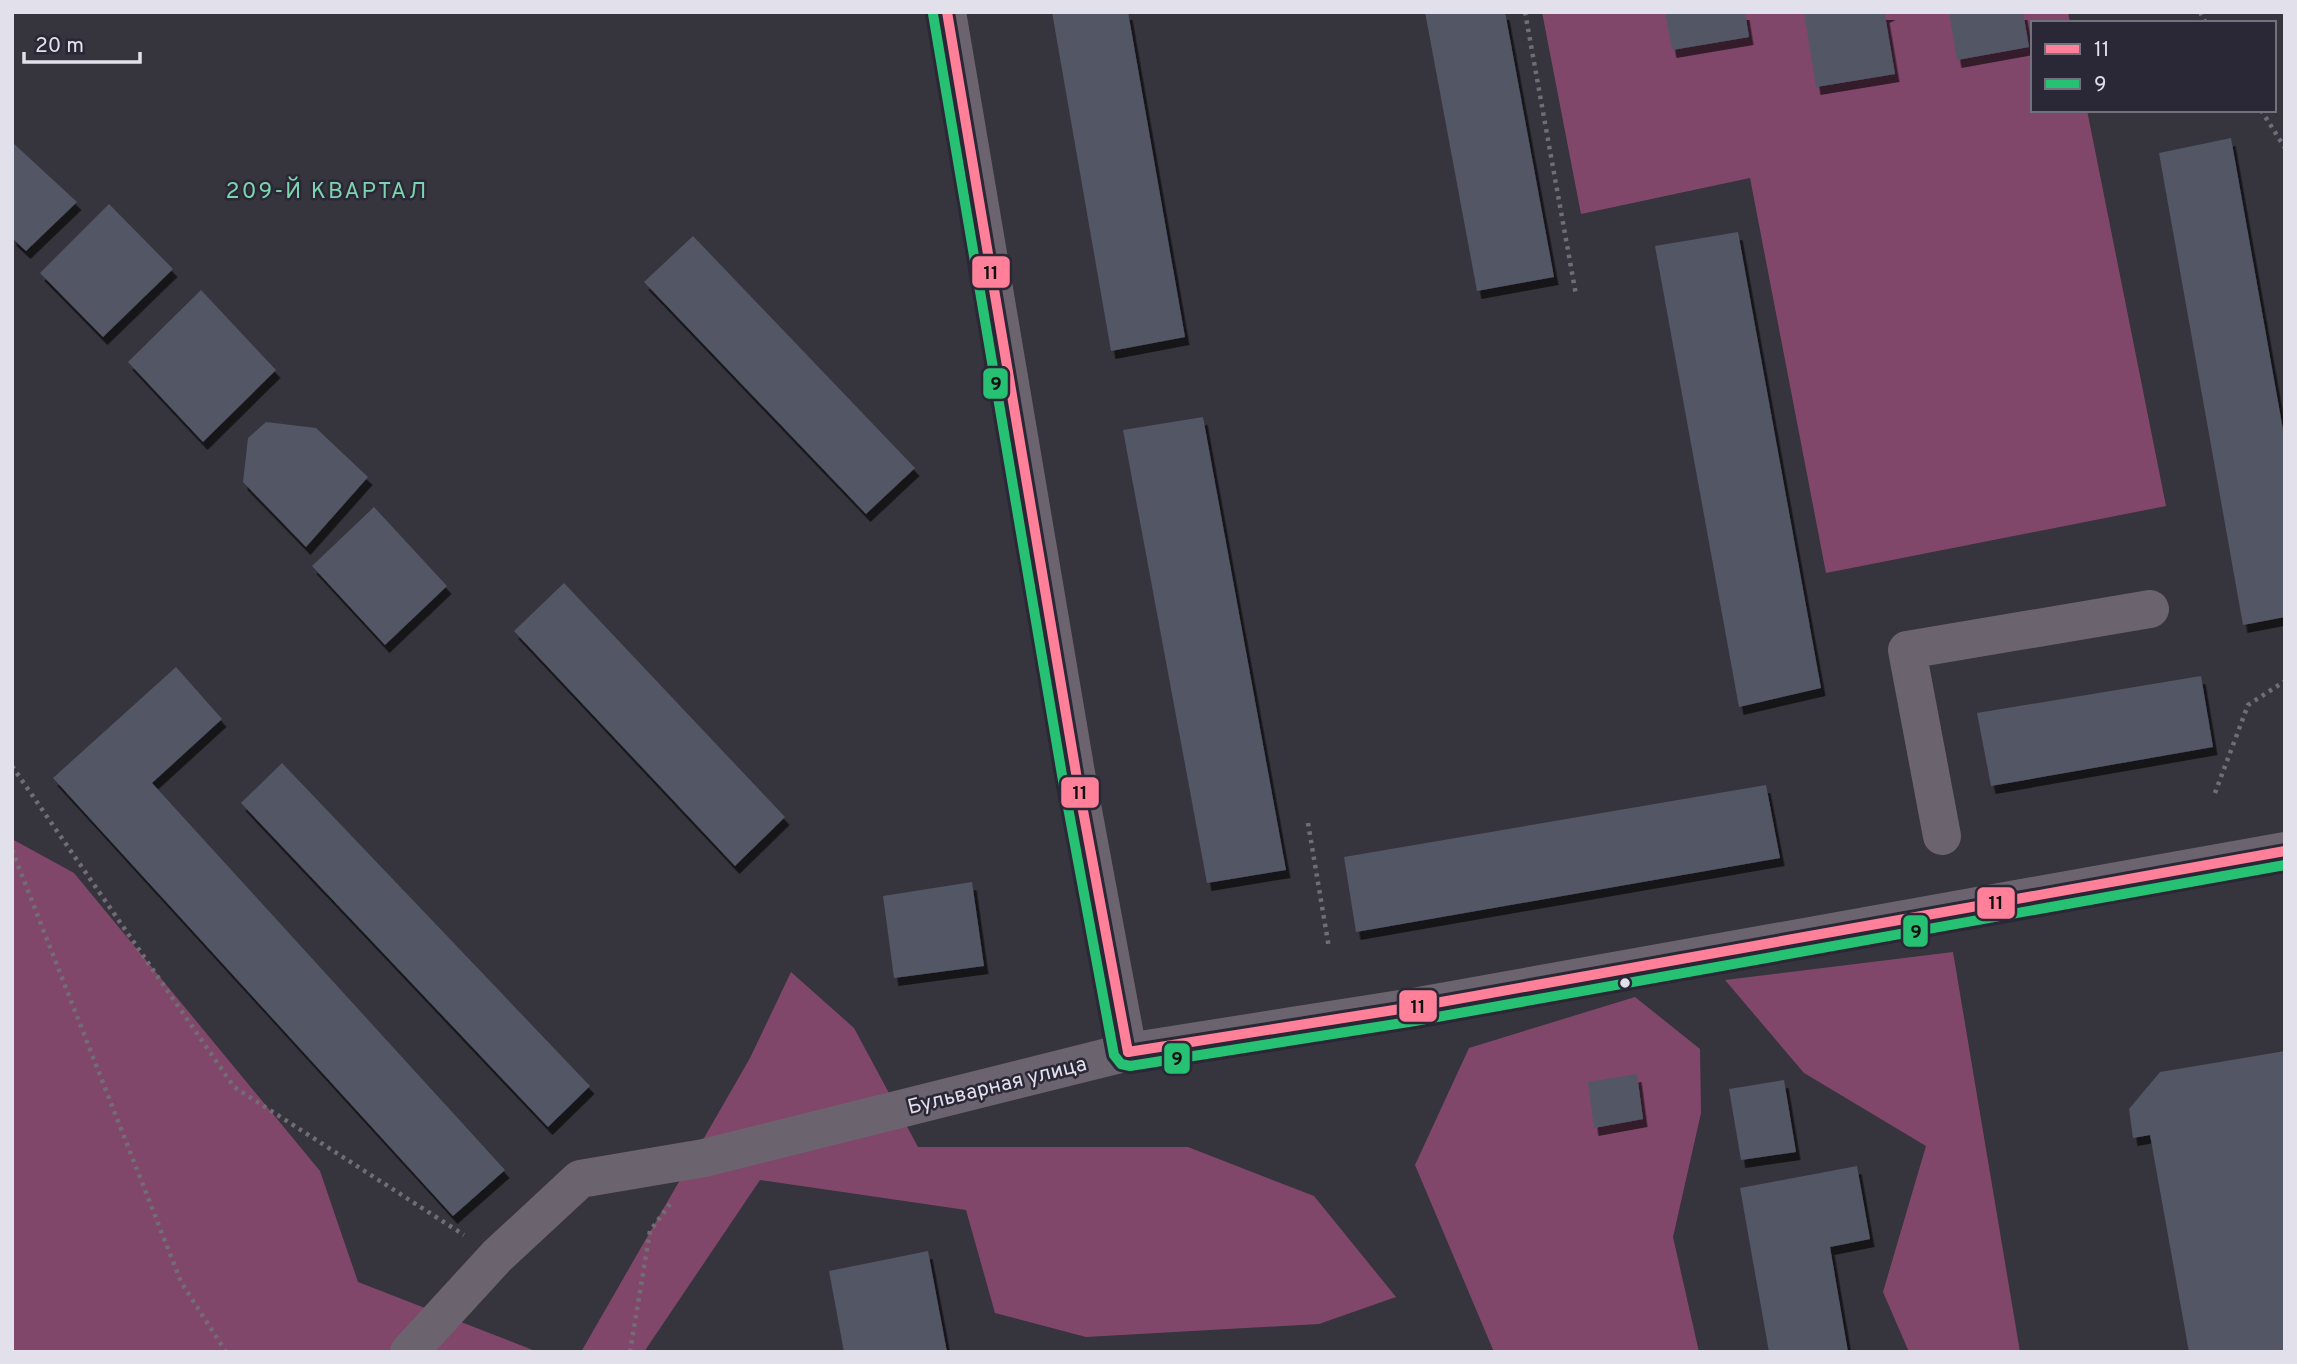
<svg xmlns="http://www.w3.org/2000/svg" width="2297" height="1364" font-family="Overpass,sans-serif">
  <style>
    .forest { fill: #81476a }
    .building { fill: #525665; filter: url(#shadow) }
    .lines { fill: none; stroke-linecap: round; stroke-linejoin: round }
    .path { stroke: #726d75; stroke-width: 4.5; stroke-dasharray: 3.5 5; stroke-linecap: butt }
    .minor { stroke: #6b646e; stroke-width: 38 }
    .bus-1-casing { stroke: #2a2736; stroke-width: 16 }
    .bus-2-casing { stroke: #2a2736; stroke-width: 16 }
    .bus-1 { stroke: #ff8098; stroke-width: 10 }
    .bus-2 { stroke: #26c172; stroke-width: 10 }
    .bus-dot { fill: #e2e0ea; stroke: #2a2736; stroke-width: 2.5 }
    .labels { text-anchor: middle; stroke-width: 5; stroke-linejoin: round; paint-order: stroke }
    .street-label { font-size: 21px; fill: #e2e0ea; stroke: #2a2736 }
    .neighbourhood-label { font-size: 23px; letter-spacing: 2px; fill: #7dd3ad; stroke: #2a2736 }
    .line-badge { stroke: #2a2736; stroke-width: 2.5 }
    .pale-badge-label { font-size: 19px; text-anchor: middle; font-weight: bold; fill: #111 }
  </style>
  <defs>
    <filter id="shadow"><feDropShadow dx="4.5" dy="8" stdDeviation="0" flood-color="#0009"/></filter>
  </defs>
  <rect width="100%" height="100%" fill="#36343c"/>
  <!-- forest -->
  <g class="forest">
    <polygon points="1542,12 2068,12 2070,23 2033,23 2033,110 2087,110 2166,506 1826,573 1750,178 1581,214"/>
    <polygon points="12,839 74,873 320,1171 358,1282 538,1352 12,1352"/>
    <polygon points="1953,952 2020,1352 1909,1352 1883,1292 1926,1146 1804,1073 1725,980"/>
    <polygon points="791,972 854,1028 918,1147 1188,1147 1314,1196 1396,1297 1319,1324 1086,1337 995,1313 966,1210 760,1180 644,1352 581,1352 750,1058"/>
    <polygon points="1635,997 1700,1049 1701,1113 1673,1237 1699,1352 1494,1352 1415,1165 1469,1048"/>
  </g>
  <!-- building -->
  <g class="building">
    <polygon points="1052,12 1128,12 1185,337 1111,351"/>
    <polygon points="1425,12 1505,12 1554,277 1477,291"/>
    <polygon points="1665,12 1745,12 1749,37 1672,50"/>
    <polygon points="1804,12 1891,12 1885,15 1895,74 1816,87"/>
    <polygon points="1949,12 2023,12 2029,47 1957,60"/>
    <polygon points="2231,138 2285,441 2285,617 2243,625 2159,153"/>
    <polygon points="12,142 77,202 26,251 12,238"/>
    <polygon points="109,204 173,269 103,337 40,273"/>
    <polygon points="1738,232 1821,688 1739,707 1655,246"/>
    <polygon points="693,236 915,468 866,514 644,282"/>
    <polygon points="201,290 276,370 203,442 128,362"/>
    <polygon points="1203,417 1286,870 1207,883 1123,430"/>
    <polygon points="266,422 316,428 368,477 306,547 243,482 248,438"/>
    <polygon points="374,507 447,586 385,645 312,566"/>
    <polygon points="564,583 785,817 735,866 514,631"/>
    <polygon points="176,667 222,719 152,783 505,1170 453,1216 53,778"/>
    <polygon points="2201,676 2213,747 1991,786 1977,713"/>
    <polygon points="282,763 590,1086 548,1127 241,803"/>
    <polygon points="1766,785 1780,858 1356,932 1344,857"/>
    <polygon points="972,882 984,966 894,978 883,896"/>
    <polygon points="2285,1051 2285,1352 2189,1352 2150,1135 2133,1138 2129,1109 2160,1072"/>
    <polygon points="1637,1074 1643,1119 1594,1128 1588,1082"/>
    <polygon points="1784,1080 1796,1152 1741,1160 1729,1089"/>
    <polygon points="1857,1166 1870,1239 1830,1247 1848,1352 1769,1352 1740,1188"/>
    <polygon points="928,1251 947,1352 844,1352 829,1271"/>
  </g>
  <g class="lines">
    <!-- path -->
    <g class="path">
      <polyline points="1525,12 1576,295"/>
      <polyline points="2200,12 2206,23"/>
      <polyline points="2261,110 2285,148"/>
      <polyline points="12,766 234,1087 464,1235"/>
      <polyline points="2215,793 2248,705 2285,681"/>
      <polyline points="1308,823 1329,948"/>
      <polyline points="12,850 181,1282 226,1352"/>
      <polyline points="630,1352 650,1231 670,1204"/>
    </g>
    <!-- minor -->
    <g class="minor">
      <polyline points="947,12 1076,773 1128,1052"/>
      <polyline points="1942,836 1907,650 2150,609"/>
      <polyline points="409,1352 497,1256 580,1179 704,1158 1128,1052 1413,1007 2285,851"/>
    </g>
    <defs>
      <g id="bus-1">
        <polyline points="947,12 1076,773 1128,1052"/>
        <polyline points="1128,1052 1413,1007 2285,851"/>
      </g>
      <polyline id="bus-2" points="933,14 1062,775 1114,1055 1121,1064 1130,1066 1415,1021 2285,865"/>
    </defs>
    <!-- bus-1 casing -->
    <use href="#bus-1" class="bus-1-casing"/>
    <!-- bus-2 casing -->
    <use href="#bus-2" class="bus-2-casing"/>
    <!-- bus-1 -->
    <use href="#bus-1" class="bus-1"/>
    <!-- bus-2 -->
    <use href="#bus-2" class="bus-2"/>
  </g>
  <!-- markers -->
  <circle class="bus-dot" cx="1625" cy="983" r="6"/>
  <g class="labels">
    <!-- street labels -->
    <g class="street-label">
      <text transform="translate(997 1085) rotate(-14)" y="7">Бульварная улица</text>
    </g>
    <!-- neighbourhood labels -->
    <g class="neighbourhood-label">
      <text x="327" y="198">209-Й КВАРТАЛ</text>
    </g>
  </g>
  <g class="line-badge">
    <rect x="971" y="255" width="40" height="34" rx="7" fill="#ff8098"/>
    <rect x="982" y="367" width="27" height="33" rx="7" fill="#26c172"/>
    <rect x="1060" y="776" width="40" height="33" rx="7" fill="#ff8098"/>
    <rect x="1976" y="886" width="40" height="34" rx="7" fill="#ff8098"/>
    <rect x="1902" y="914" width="27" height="34" rx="7" fill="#26c172"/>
    <rect x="1398" y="989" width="40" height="34" rx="7" fill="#ff8098"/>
    <rect x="1163" y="1042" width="28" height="33" rx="7" fill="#26c172"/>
  </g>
  <g class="pale-badge-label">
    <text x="991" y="279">11</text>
    <text x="996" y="390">9</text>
    <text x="1080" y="799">11</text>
    <text x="1996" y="909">11</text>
    <text x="1916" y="938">9</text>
    <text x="1418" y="1013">11</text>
    <text x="1177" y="1065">9</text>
  </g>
  <!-- border -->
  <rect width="2297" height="1364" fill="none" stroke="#e2e0ea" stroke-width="28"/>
  <!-- legend -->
  <rect x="2031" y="21" width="245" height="91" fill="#2a2736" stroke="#74717e" stroke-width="2"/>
  <rect x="2045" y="44" width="35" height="10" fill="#ff8098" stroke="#74717e" stroke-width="2"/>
  <text x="2094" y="56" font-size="21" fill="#e2e0ea">11</text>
  <rect x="2045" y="79" width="35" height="10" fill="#26c172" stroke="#74717e" stroke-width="2"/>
  <text x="2094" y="91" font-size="21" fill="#e2e0ea">9</text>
  <!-- scale -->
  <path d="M24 52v10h116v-10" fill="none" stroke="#e2e0ea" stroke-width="3.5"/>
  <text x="35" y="52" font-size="21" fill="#e2e0ea" stroke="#2a2736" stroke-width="5" paint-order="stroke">20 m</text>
</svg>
